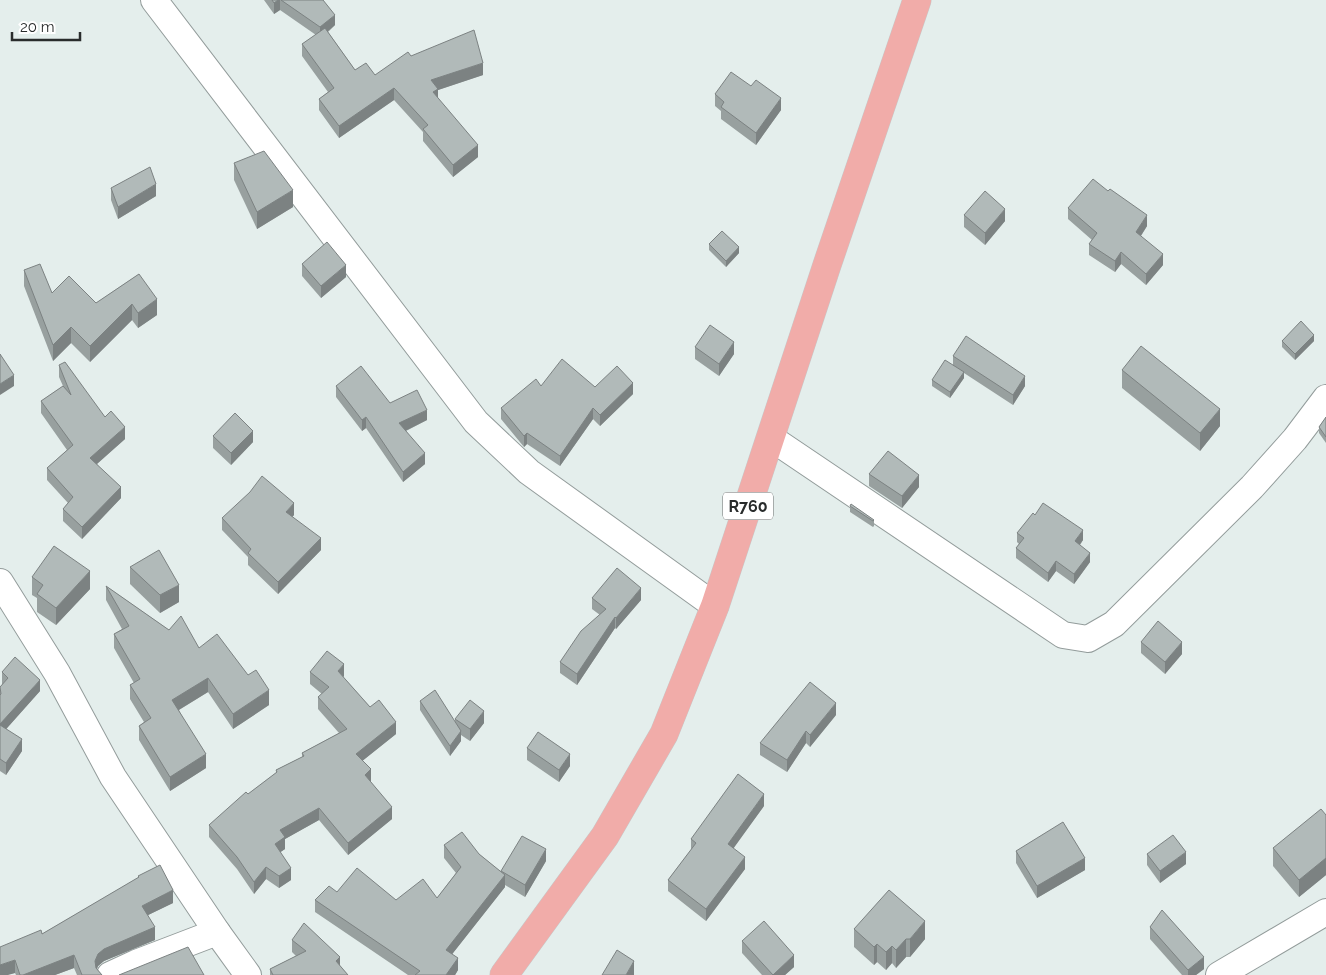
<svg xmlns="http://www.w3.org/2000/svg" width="1326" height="975" font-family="Raleway,sans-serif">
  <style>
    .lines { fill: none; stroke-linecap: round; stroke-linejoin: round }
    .minor-casing { stroke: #939c9b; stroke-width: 28 }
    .primary-casing { stroke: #c7c8c8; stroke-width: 29 }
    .minor { stroke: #fff; stroke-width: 26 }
    .primary { stroke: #f1aca9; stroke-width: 28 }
    .wall { fill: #98a09f }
    .shaded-wall { fill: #7c8282 }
    .building { fill: #b1bab9; stroke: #7c8282 }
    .labels { text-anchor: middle; stroke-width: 4.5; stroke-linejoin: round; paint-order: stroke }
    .shield { fill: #fff; stroke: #696b6b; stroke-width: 1 }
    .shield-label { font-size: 16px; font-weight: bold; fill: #292c2c }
  </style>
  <rect width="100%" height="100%" fill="#e4eeec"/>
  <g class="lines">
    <defs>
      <g id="minor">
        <polyline points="154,0 476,422 529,472 715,606"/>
        <polyline points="771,438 1063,635 1088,639 1114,624 1252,487 1295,439 1326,398"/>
        <polyline points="0,582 57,673 113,777 217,932 248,975"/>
        <polyline points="110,975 136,963 217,932"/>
        <polyline points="1219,975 1326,912"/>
      </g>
      <polyline id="primary" points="504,975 605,836 664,734 715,606 827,265 917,0"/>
    </defs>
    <!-- minor casing -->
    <use href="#minor" class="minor-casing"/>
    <!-- primary casing -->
    <use href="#primary" class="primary-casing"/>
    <!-- minor -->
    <use href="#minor" class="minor"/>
    <!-- primary -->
    <use href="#primary" class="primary"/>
  </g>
  <!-- wall -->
  <g class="wall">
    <polygon points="264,0 323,0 335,25 328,32 355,70 375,75 411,56 483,75 438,90 438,98 478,157 453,177 423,141 423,132 394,100 339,138 319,110 319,99 328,92 302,56 302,44 316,35 280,10 274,14"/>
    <polygon points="751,86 781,110 756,145 721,119 721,111 715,106 715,94"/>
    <polygon points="234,163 293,207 257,229 234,180"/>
    <polygon points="111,188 156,196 118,219 111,200"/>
    <polygon points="1068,208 1147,226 1141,236 1163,265 1146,285 1121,264 1115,272 1089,255 1089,244 1092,240 1068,219"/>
    <polygon points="964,215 1005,221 985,245 964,227"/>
    <polygon points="709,244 739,253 726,267 709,250"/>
    <polygon points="302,264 346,277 321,298 302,276"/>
    <polygon points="24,270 52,293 96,303 139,274 157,315 138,328 132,320 90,362 71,343 53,361 24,286"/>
    <polygon points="1282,341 1314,341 1295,360 1282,347"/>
    <polygon points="695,347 734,354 719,376 695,359"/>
    <polygon points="953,356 1025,386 1013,405 964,373 964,378 950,398 932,386 932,380 953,366"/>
    <polygon points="59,365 105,417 125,439 97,464 121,498 82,539 63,521 63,509 68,503 47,480 47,468 67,450 41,413 41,401 63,386 59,377"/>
    <polygon points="1122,370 1220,426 1200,451 1122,388"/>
    <polygon points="336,386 390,403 427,420 406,431 425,464 403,482 366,428 362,431 336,397"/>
    <polygon points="541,386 595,387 633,394 600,426 593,419 560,466 527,444 524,447 501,419 501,408"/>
    <polygon points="1326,417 1326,443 1319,433 1319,427"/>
    <polygon points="213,436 253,442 231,465 213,448"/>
    <polygon points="869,474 919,487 902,508 869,486"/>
    <polygon points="850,506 874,520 874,526 873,527 850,512"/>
    <polygon points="294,515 292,517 321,550 278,594 248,565 248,557 222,530 222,518"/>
    <polygon points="1035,515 1083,540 1080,545 1090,562 1074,584 1056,571 1048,582 1016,558 1016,548 1019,544 1017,542 1017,533"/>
    <polygon points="130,567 179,602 160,613 130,584"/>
    <polygon points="32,577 90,589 56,625 37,612 37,598 32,595"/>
    <polygon points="106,586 169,630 199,648 269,705 233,729 208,692 179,710 206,768 170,791 139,740 139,726 144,722 130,699 130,685 134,683 114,648 114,634 122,629 106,600"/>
    <polygon points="592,598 641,600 616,629 615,628 577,685 560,673 560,662 600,615 592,609"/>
    <polygon points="1141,642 1182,654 1165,674 1141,653"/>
    <polygon points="2,672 40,691 6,729 22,751 6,775 0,771 0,687 2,685"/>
    <polygon points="310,672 344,676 343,677 370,707 396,734 362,761 371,781 371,782 392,819 348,855 319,820 285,839 285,849 280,852 291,880 279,888 266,879 254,894 237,869 209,837 209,825 248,794 276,773 276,770 302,757 302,753 339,733 318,709 318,697 322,694 310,684"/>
    <polygon points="420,701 455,722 455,719 484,723 470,741 461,735 461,741 450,756 420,710"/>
    <polygon points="836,715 810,747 806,743 787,772 760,755 760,743"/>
    <polygon points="527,748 570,766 559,782 527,760"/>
    <polygon points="764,806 733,848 745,869 706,921 668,891 668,880 691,850 691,839"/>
    <polygon points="1326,815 1326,875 1299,897 1273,866 1273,848"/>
    <polygon points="444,845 479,854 501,872 501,871 546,861 525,897 505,885 505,887 452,954 458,970 455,975 408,975 315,912 315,900 337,892 396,900 437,898 456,873 444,858"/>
    <polygon points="1016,851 1085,870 1037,898 1016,863"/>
    <polygon points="1147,854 1186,864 1160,883 1147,865"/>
    <polygon points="138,876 173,903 148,915 155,940 104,961 98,966 97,969 102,975 77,975 74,968 55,975 16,975 15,973 0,975 42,934 138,878"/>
    <polygon points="1150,927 1204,969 1196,975 1182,975 1150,939"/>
    <polygon points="854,929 925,939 910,957 906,957 896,968 892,963 886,970 877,962 874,965 854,947"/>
    <polygon points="292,940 340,966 348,975 270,975 270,969 296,956 292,952"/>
    <polygon points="742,941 794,967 785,975 762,975 742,953"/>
  </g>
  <!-- shaded-wall -->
  <g class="shaded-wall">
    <polygon points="278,0 280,0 280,10 274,14 274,3"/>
    <polygon points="335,15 335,25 320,38 320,27"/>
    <polygon points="483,63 483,75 438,90 438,101 433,104 431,80"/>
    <polygon points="394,88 394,100 339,138 339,126"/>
    <polygon points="781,98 781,110 756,145 756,133"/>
    <polygon points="478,145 478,157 453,177 453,165"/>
    <polygon points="156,184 156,196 118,219 118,207"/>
    <polygon points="293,190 293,207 257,229 257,212"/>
    <polygon points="1005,209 1005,221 985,245 985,233"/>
    <polygon points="1147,215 1147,226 1136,243 1136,232"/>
    <polygon points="739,247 739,253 726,267 726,261"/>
    <polygon points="1121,252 1121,264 1115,272 1115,261"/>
    <polygon points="1163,254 1163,265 1146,285 1146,274"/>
    <polygon points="346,265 346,277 321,298 321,286"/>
    <polygon points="157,299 157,315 138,328 138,313"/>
    <polygon points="132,304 132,320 90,362 90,346"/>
    <polygon points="71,327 71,343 53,361 53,345"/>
    <polygon points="1314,335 1314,341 1295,360 1295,354"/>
    <polygon points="734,342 734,354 719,376 719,364"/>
    <polygon points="964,372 964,378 950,398 950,392"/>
    <polygon points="14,375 14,386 0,395 0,384"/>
    <polygon points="1025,376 1025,386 1013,405 1013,395"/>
    <polygon points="633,383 633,394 600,426 600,415"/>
    <polygon points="593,408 593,419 560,466 560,456"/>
    <polygon points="1220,409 1220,426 1200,451 1200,433"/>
    <polygon points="427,410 427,420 399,434 399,423"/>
    <polygon points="366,417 366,428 362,431 362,420"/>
    <polygon points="125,427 125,439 90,470 90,458"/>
    <polygon points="253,431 253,442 231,465 231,453"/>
    <polygon points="527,433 527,444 524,447 524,436"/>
    <polygon points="425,453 425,464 403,482 403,472"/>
    <polygon points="919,475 919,487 902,508 902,496"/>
    <polygon points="121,487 121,498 82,539 82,527"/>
    <polygon points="294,503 294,515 286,524 286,512"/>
    <polygon points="1083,530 1083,540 1075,551 1075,541"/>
    <polygon points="321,538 321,550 278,594 278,582"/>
    <polygon points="1090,553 1090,562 1074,584 1074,574"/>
    <polygon points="1056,561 1056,571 1048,582 1048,573"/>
    <polygon points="90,571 90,589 56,625 56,608"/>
    <polygon points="179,585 179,602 160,613 160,595"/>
    <polygon points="641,588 641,600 616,629 616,618"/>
    <polygon points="615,617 615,628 577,685 577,674"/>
    <polygon points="1182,642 1182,654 1165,674 1165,662"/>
    <polygon points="344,664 344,676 338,683 338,671"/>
    <polygon points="208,678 208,692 172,714 172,700"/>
    <polygon points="40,680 40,691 0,736 0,724"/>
    <polygon points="269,690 269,705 233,729 233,714"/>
    <polygon points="836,703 836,715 810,747 810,735"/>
    <polygon points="484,711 484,723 470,741 470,729"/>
    <polygon points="396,722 396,734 356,766 356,754"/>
    <polygon points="461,731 461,741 450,756 450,746"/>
    <polygon points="806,731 806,743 787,772 787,760"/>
    <polygon points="22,739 22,751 6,775 6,763"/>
    <polygon points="206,754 206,768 170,791 170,777"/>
    <polygon points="570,754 570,766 559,782 559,770"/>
    <polygon points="371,769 371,781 365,787 365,775"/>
    <polygon points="764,794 764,806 728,856 728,844"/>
    <polygon points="392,807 392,819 348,855 348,843"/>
    <polygon points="319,808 319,820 285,839 285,849 275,856 275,844 280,830"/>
    <polygon points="546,849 546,861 525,897 525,885"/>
    <polygon points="1186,852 1186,864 1160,883 1160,871"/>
    <polygon points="745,857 745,869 706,921 706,909"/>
    <polygon points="1085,858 1085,870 1037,898 1037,886"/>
    <polygon points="1326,858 1326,875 1299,897 1299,880"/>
    <polygon points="266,867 266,879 254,894 254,882"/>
    <polygon points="291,868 291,880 279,888 279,876"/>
    <polygon points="505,875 505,887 446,962 446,950"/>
    <polygon points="173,890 173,903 142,918 142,906"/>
    <polygon points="925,921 925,939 910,957 910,939"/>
    <polygon points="155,927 155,940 104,961 98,966 95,973 95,961 98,954 104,949"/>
    <polygon points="906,939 906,957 896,968 896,950"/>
    <polygon points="877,944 877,962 874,965 874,947"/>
    <polygon points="892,946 892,963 886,970 886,952"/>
    <polygon points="74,955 74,968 55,975 23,975"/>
    <polygon points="794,955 794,967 785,975 773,975"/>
    <polygon points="340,957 340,969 336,961"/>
    <polygon points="1204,957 1204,969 1196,975 1188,975 1188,970"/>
    <polygon points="458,958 458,970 455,975 446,975"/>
    <polygon points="15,960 15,973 8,975 0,975 0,965"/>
    <polygon points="634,961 634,975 626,975"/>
  </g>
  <!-- building -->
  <g class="building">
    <polygon points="272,0 278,0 274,3"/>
    <polygon points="281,0 323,0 335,15 320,27"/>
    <polygon points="325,28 355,70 366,63 375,75 408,52 411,56 474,30 483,63 431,80 438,89 433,92 478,145 453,165 423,129 428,125 394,88 339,126 319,99 334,88 302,44"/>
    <polygon points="731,72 751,86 756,80 781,98 756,133 721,107 724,102 715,94"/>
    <polygon points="264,151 293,190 257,212 234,163"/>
    <polygon points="150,167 156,184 118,207 111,188"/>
    <polygon points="1093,179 1108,191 1110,189 1147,215 1136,232 1163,254 1146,274 1121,252 1115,261 1089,244 1097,233 1068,208"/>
    <polygon points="985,191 1005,209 985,233 964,215"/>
    <polygon points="722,231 739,247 726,261 709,244"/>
    <polygon points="327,242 346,265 321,286 302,264"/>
    <polygon points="40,264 52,293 69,276 96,303 139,274 157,299 138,313 132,304 90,346 71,327 53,345 24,270"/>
    <polygon points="1301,321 1314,335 1295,354 1282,341"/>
    <polygon points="710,325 734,342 719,364 695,347"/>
    <polygon points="966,336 1025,376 1013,395 953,356"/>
    <polygon points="1141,346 1220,409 1200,433 1122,370"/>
    <polygon points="0,354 14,375 0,384"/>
    <polygon points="562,359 595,387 617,366 633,383 600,415 593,408 560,456 527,433 524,436 501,408 536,379 541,386"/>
    <polygon points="945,360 964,372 950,392 932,380"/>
    <polygon points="65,362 105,417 111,411 125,427 90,458 121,487 82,527 63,509 73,497 47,468 73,445 41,401 63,386 71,395 59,365"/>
    <polygon points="361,366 390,403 417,390 427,410 399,423 425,453 403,472 366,417 362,420 336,386"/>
    <polygon points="235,413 253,431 231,453 213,436"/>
    <polygon points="1326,417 1326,437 1319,427"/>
    <polygon points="888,451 919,475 902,496 869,474"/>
    <polygon points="262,476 294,503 286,512 321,538 278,582 248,553 251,549 222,518 250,492"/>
    <polygon points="1043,503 1083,530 1075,541 1090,553 1074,574 1056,561 1048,573 1016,548 1024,538 1017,533 1033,513 1035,515"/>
    <polygon points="851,504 874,520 873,521 850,506"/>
    <polygon points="54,546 90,571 56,608 37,594 43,585 32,577"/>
    <polygon points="159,550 179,585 160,595 130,567"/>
    <polygon points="617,568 641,588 616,618 615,617 577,674 560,662 581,631 606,609 592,598"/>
    <polygon points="106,586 169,630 181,616 199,648 217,634 248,675 256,670 269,690 233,714 208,678 172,700 206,754 170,777 139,726 151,718 130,685 140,679 114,634 129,626"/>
    <polygon points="1158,621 1182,642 1165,662 1141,642"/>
    <polygon points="327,651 344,664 338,671 370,707 379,700 396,722 356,754 371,769 365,775 392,807 348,843 319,808 280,830 285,837 275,844 291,868 279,876 266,867 254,882 237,857 209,825 246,792 248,794 277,772 276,770 304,756 302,753 347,729 318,697 329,687 310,672"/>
    <polygon points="15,657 40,680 0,724 0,695 1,694 0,687 8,678 2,672"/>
    <polygon points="810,682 836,703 810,735 806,731 787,760 760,743"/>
    <polygon points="435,690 461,731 450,746 420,701"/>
    <polygon points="470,700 484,711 470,729 455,719"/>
    <polygon points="0,725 22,739 6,763 0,759"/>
    <polygon points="538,732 570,754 559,770 527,748"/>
    <polygon points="738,774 764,794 728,844 745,857 706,909 668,880 696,843 691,839"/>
    <polygon points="1321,809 1326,815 1326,858 1299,880 1273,848"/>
    <polygon points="1063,822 1085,858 1037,886 1016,851"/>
    <polygon points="462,832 479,854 505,875 446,950 458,958 446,975 415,975 420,971 315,900 329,886 337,892 357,868 396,900 423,879 437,898 461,867 444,845"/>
    <polygon points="1173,835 1186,852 1160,871 1147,854"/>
    <polygon points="522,836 546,849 525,885 501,871"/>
    <polygon points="160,865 173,890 142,906 155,927 104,949 98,954 95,961 96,968 102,975 82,975 74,955 23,975 20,975 15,960 0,965 0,947 41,930 42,934 139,877 138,876"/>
    <polygon points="889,890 925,921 910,939 906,939 896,950 892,946 886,952 877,944 874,947 854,929"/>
    <polygon points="1162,910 1204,957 1188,970 1150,927"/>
    <polygon points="764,921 794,955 773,975 742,941"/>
    <polygon points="304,923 340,957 336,961 348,975 273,975 270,969 306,951 292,940"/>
    <polygon points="188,947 204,975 119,975"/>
    <polygon points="617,950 634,961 626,975 602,975"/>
  </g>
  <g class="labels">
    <!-- shield labels -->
    <rect class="shield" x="723" y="492.5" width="50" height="27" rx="4"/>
    <g class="shield-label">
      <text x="748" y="512">R760</text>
    </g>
  </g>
  <!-- scale -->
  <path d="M12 32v8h68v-8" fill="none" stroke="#292c2c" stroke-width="2.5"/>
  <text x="20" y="32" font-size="15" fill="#292c2c" stroke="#ffffff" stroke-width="4" paint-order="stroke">20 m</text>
</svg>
